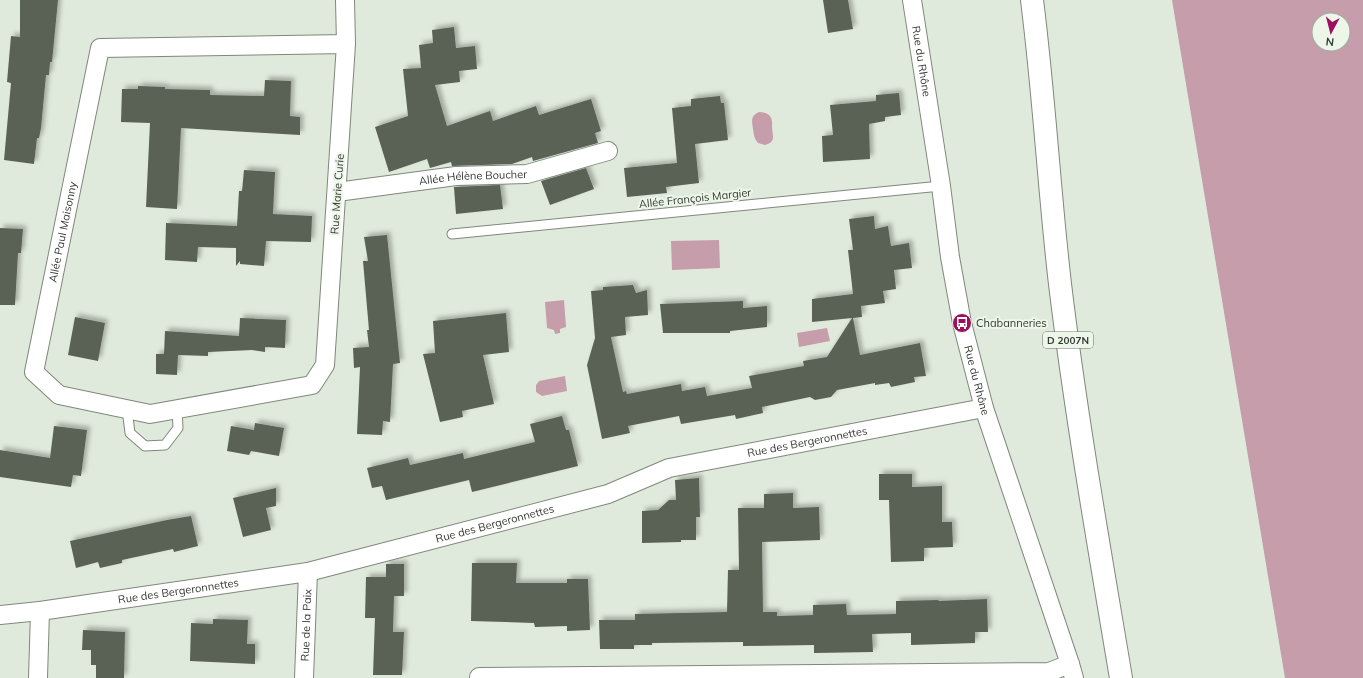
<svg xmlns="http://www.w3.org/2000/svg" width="1363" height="678" font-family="Mulish,sans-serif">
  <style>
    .water { fill: #c59dab; fill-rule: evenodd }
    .building { fill: #5a6256; filter: url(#shadow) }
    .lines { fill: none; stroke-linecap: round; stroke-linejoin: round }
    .lane-casing { stroke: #7f887b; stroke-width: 11 }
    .street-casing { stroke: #7f887b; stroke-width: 20 }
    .primary-casing { stroke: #7f887b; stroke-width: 24 }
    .lane { stroke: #fff; stroke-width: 9 }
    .street { stroke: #fff; stroke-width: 18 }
    .primary { stroke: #fff; stroke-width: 22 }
    .labels { text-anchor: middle; stroke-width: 4; stroke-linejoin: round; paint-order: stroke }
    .shield { fill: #edf7e9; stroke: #6c726a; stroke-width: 1 }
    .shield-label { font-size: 10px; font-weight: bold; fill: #353933 }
    .street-label { font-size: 11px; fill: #353933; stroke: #edf7e9 }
    .poi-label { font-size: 11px; fill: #353933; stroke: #edf7e9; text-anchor: start }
  </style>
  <defs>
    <filter id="shadow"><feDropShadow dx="3.5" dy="-3.5" stdDeviation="2" flood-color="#0004"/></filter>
  </defs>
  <rect width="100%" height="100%" fill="#e0eadc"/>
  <!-- water -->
  <g class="water">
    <path d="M 1172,0 L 1363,0 L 1363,678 L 1285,678 ZM 1319,20 L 1343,20 L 1343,44 L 1319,44 Z"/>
    <path d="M 759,112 C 769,112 773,117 772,126 C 772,136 777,141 765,145 L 758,143 C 754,138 754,135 753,129 C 752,121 750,116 759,112 Z"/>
    <polygon points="719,240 720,268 672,270 671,241"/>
    <polygon points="564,300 566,327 560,329 560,333 555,334 554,330 547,328 545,302"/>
    <polygon points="827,328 830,341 799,347 797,333"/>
    <polygon points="565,376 567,391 542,396 536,392 536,385 539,381"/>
  </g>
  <!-- building -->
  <g class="building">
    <polygon points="20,0 58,0 52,62 50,62 49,75 46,75 41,128 39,138 37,138 34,164 4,160 11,83 7,82 11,36 20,37"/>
    <polygon points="823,0 848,0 853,29 828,33"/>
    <polygon points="454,27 456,48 475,46 477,69 459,71 460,82 435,85 447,126 490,111 493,121 536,106 539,115 591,99 601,131 595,133 598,143 533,161 532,157 512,164 452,166 451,162 430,168 427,159 389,172 375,127 408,116 403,69 421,68 419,45 433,43 432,30"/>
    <polygon points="265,80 291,81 290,116 300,117 300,135 181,128 177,209 146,207 150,123 121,122 122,89 138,89 138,86 165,87 165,89 210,90 210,95 264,96"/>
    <polygon points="899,93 901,115 885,117 885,121 869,124 870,159 823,162 822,136 833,135 830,105 876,101 876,95"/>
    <polygon points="720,96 721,103 724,103 728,140 695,144 699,183 666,187 667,193 627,197 624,168 677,163 672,108 691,106 691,99"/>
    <polygon points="586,168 594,189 550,205 541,181"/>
    <polygon points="244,170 275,172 273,214 312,216 311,242 266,241 264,266 240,264 240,261 236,266 236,248 198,247 197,262 165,260 166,223 237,226 239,191 242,191"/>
    <polygon points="500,185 503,209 456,214 454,187"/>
    <polygon points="874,216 875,229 888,226 891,246 909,243 912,268 894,270 896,289 883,291 885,303 861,306 862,317 853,318 860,355 920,343 926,376 914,377 915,382 891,387 889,383 875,385 875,383 837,390 831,397 815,400 810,397 762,407 763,413 736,419 735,415 681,424 679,416 628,426 630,433 602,439 587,365 595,338 591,291 603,290 603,287 633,285 636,293 647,290 648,315 625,317 626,335 611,337 623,392 626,391 627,394 681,384 682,391 705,387 707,396 752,388 749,376 804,366 803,361 827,357 852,318 812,322 812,299 853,294 848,250 853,250 849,219"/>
    <polygon points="0,228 23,229 21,253 18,253 15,305 0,305"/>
    <polygon points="387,235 400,363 393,364 390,422 383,421 382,435 357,434 360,367 354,368 353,348 369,347 367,330 369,330 363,261 368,261 364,237"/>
    <polygon points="743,301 743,308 767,306 767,327 730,331 730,333 663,333 660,304"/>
    <polygon points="506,313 509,352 483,355 494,404 462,411 463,417 440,422 423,354 435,353 433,321"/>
    <polygon points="75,317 105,323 98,361 68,355"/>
    <polygon points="240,318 286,320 285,348 265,347 265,352 252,350 208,352 208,356 178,355 177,375 156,374 156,354 164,354 165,331 239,336"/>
    <polygon points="562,416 566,430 569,430 578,466 472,492 469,480 386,500 382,486 372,488 367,468 408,458 410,465 463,453 464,459 535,442 530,424"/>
    <polygon points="255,423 284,428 279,456 251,451 249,455 227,451 231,426 254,430"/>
    <polygon points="54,426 87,430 81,476 73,475 71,487 0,477 0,450 50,458"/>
    <polygon points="879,474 912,474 912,487 942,486 942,522 952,522 953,547 924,548 924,561 891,562 889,500 879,500"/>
    <polygon points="699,478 700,517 696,517 696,540 681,540 681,542 642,543 642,511 658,510 669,500 676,500 675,480"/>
    <polygon points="276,488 276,506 266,508 271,530 243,537 233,498"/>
    <polygon points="793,493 793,508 819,507 820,540 762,542 763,612 777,612 777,616 813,615 813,605 846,604 847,615 896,614 896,601 939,600 938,601 987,599 988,632 975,632 975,643 911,645 911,633 872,634 873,652 814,653 814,645 743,646 743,642 652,643 652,645 634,645 634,649 600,649 599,620 635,620 635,614 727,612 728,570 739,570 738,508 764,508 764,494"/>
    <polygon points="191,516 198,546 174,552 173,549 122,560 122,563 100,568 98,562 76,568 70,541 167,520"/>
    <polygon points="472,563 517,563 516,583 567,583 567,579 588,579 590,630 567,631 567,626 535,627 534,623 471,621"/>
    <polygon points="386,564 404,564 404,596 394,596 393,632 404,632 402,675 373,675 375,618 365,618 366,577 386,577"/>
    <polygon points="213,619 248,620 247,644 255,644 255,664 190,661 191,623 213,624"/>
    <polygon points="83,630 125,632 124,678 96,678 96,665 91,665 91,650 82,650"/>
  </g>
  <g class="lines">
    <defs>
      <g id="lane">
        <polyline points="452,234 941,186"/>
        <polyline points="127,409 130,433 145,446 165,445 178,428 177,409"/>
      </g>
      <g id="street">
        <path id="s1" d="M 345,0 L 346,44 L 325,365 L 312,385 L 150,414 L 59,395 L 34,372 L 100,48 L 346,44"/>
        <path id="s2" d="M 912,0 L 941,186 L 950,257 L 962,323 L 984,408 L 1070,664 L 1074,678"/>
        <path id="s3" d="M 337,192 L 456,176 L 527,174 L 608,151"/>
        <path id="s4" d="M 0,615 L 40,611 L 308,572 L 608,494 L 669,468 L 984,408"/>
        <polyline points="38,678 40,611"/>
        <path id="s5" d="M 304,678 L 308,572"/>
        <polyline points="479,678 479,677 1049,672 1070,664"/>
      </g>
      <path id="primary" d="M 1032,0 C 1044,94 1049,189 1060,284 C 1076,416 1099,547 1121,678"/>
    </defs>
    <!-- lane casing -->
    <use href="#lane" class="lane-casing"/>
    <!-- street casing -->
    <use href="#street" class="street-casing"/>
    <!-- primary casing -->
    <use href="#primary" class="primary-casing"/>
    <!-- lane -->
    <use href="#lane" class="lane"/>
    <!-- street -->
    <use href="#street" class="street"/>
    <!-- primary -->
    <use href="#primary" class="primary"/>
  </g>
  <!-- icons -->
  <defs>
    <symbol id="bus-disc" viewBox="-11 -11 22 22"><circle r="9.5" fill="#9d0f5c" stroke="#edf7e9"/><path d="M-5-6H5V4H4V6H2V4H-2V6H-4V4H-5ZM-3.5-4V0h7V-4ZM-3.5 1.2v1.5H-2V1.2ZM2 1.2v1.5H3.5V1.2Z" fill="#fff"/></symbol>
  </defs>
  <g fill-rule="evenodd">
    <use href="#bus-disc" x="951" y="312" width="22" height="22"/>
  </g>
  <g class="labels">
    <!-- shield labels -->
    <rect class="shield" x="1043" y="332" width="50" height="16" rx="3"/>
    <g class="shield-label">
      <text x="1068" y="344">D 2007N</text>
    </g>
    <!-- street labels -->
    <g class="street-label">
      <text dy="4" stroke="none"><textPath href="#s2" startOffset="62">Rue du Rhône</textPath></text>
      <text dy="4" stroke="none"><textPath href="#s3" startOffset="137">Allée Hélène Boucher</textPath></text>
      <text transform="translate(337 194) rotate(-86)" y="4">Rue Marie Curie</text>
      <text transform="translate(695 198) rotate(-6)" y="4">Allée François Margier</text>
      <text dy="4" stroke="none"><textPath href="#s1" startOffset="824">Allée Paul Maisonny</textPath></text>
      <text dy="4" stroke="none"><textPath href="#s2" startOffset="386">Rue du Rhône</textPath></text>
      <text dy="4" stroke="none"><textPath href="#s4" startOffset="828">Rue des Bergeronnettes</textPath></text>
      <text dy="4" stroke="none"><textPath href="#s4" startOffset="504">Rue des Bergeronnettes</textPath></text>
      <text dy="4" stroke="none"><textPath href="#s4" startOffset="180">Rue des Bergeronnettes</textPath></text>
      <text dy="4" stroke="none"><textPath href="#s5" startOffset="53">Rue de la Paix</textPath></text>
    </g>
    <!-- poi labels -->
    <g class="poi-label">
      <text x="976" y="327">Chabanneries</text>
    </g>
  </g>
  <!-- north arrow -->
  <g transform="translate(1331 32) rotate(187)"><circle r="19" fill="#edf7e9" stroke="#a3aba0"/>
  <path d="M0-3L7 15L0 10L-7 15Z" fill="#9d0f5c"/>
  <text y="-6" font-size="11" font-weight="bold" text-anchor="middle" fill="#353933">N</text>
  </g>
</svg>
